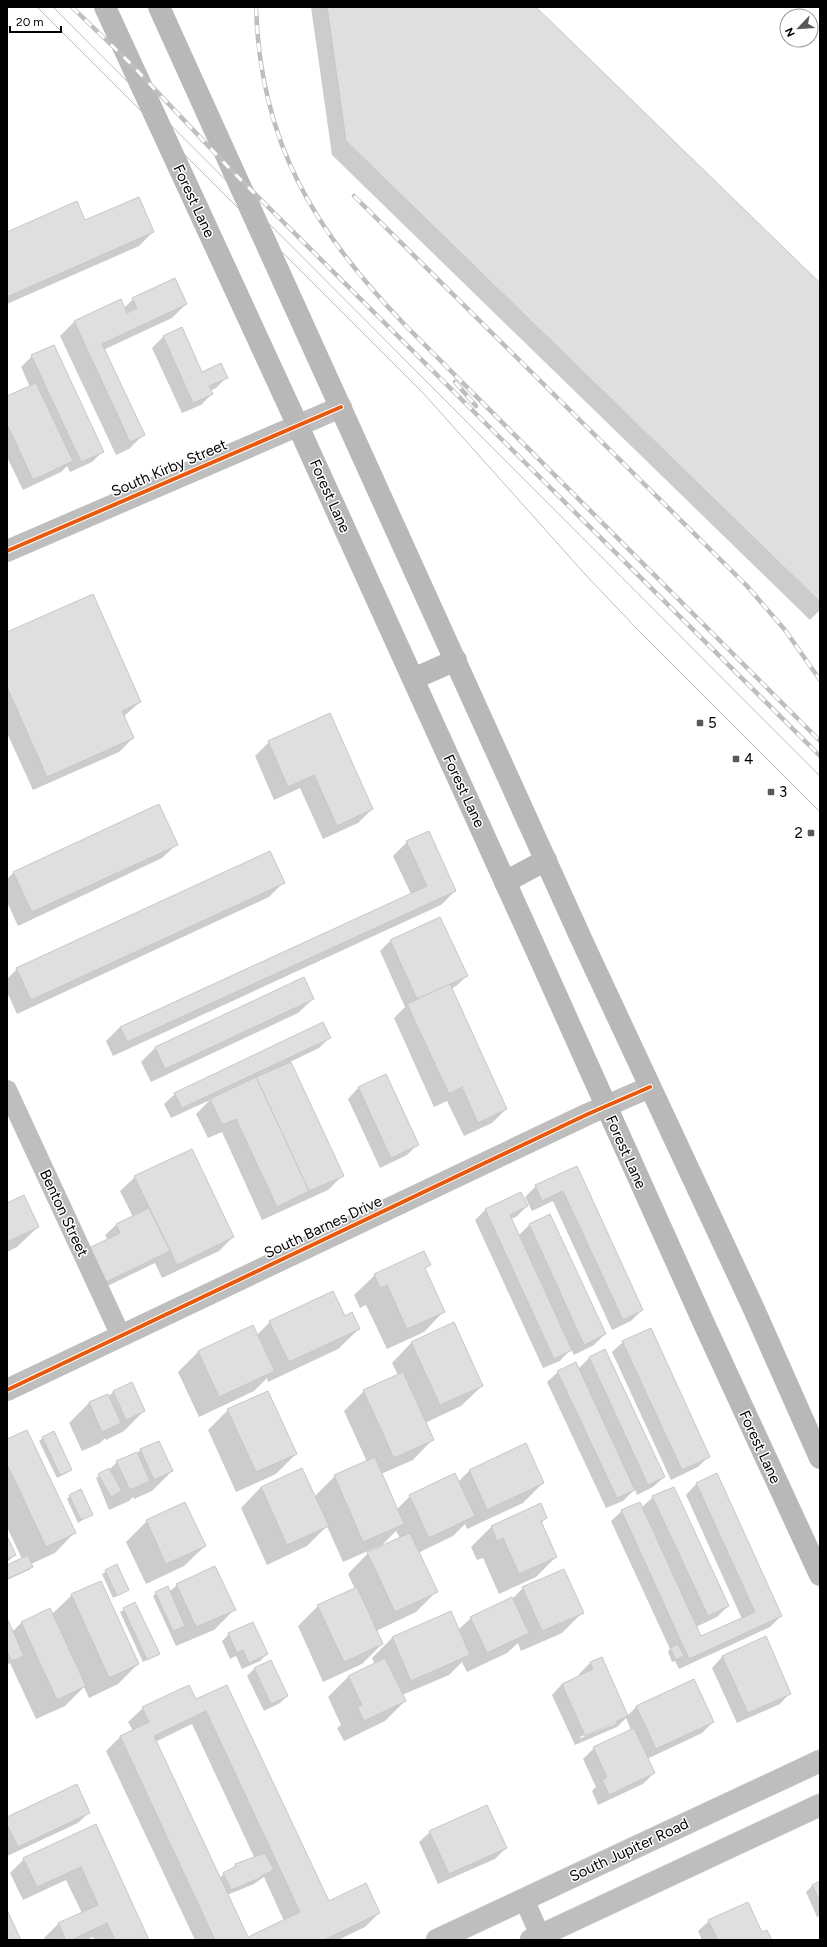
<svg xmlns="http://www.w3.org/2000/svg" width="827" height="1947" font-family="Figtree,sans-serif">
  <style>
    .shadow { fill: #0003; fill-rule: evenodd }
    .building { fill: #dfdfdf; stroke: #c7c7c7; fill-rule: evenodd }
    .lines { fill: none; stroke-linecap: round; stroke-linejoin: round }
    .primary-casing { stroke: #dbdbdb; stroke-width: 23 }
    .minor { stroke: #bebebe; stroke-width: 20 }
    .tertiary { stroke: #bebebe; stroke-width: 22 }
    .secondary { stroke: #b8b8b8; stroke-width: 22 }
    .primary { stroke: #bebebe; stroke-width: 22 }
    .tram { stroke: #bebebe; stroke-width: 1 }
    .rail-casing { stroke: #bebebe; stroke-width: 4.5 }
    .rail { stroke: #fff; stroke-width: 3; stroke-dasharray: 9; stroke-linecap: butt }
    .cycleway-casing { stroke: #fff; stroke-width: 6 }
    .cycleway { stroke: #e8590c; stroke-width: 4 }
    .poi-dot { fill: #595959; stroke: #fff; stroke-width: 1.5 }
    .labels { text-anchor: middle; stroke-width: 3; stroke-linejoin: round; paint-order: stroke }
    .street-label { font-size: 15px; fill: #000; stroke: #fff }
    .poi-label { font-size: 15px; fill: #000; stroke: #fff; text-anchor: start }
  </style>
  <rect width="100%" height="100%" fill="#fff"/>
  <!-- shadow -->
  <g class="shadow">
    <polygon points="311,7 535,7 820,285 820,610 810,620 332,155"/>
    <polygon points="85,222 153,232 139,246 7,304 7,233"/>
    <polygon points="133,299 186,304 172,318 103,350 143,435 129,449 116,455 60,336 74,322 124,308"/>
    <polygon points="181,329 202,374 227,377 216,388 210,391 212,394 201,405 182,413 152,348 163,337"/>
    <polygon points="53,346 102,452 92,462 70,472 67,466 61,472 23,490 7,457 7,397 30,387 21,367 32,356"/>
    <polygon points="7,634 140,702 123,717 133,738 119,752 33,790 7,733"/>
    <polygon points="269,742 372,809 358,823 323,839 300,788 274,800 255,756"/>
    <polygon points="407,842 455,891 441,905 113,1056 106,1041 120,1027 411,894 393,856"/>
    <polygon points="177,844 162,858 18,926 7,902 7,879 14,872"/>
    <polygon points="283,883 269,897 17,1014 7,992 7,979 17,969"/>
    <polygon points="390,941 467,976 456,986 451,989 506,1109 492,1123 464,1136 447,1101 434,1107 394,1018 405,1007 380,951"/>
    <polygon points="313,999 298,1013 151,1082 141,1062 155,1048"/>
    <polygon points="329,1038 319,1048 290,1062 342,1176 328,1190 262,1220 222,1132 208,1138 196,1114 210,1100 171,1118 164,1104 175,1094"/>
    <polygon points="386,1076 418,1144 407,1155 380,1168 348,1099 358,1088"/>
    <polygon points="191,1150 233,1237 219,1251 162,1278 155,1263 95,1292 108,1240 105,1235 116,1225 133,1217 120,1191 135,1177"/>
    <polygon points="576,1168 642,1310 631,1321 612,1330 553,1201 532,1211 525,1197 536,1186"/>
    <polygon points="7,1204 38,1227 17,1247 7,1252"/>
    <polygon points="527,1206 516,1217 511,1219 518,1236 529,1225 550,1216 605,1334 594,1345 574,1355 571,1349 560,1361 543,1368 475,1220 486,1209"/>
    <polygon points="429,1265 425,1269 444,1311 424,1332 387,1349 366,1305 360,1308 354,1295 375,1275"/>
    <polygon points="344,1317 359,1329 338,1349 268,1382 267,1378 254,1391 199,1417 178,1372 198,1352 253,1326 257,1335 270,1322"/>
    <path d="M 412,1342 L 482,1386 L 461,1406 L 425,1423 L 433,1439 L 413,1460 L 381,1474 L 397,1509 L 410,1496 L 458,1482 L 469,1471 L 543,1483 L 523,1503 L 467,1529 L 465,1524 L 453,1536 L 418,1553 L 436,1592 L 416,1612 L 376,1631 L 382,1644 L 362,1664 L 323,1682 L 298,1626 L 318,1606 L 355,1589 L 348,1574 L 368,1553 L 380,1548 L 379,1546 L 343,1562 L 327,1526 L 307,1546 L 267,1565 L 241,1508 L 261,1487 L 314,1497 L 335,1476 L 367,1462 L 344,1411 L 364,1391 L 398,1375 L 392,1363 ZM 396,1531 L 400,1538 L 380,1547 Z"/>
    <polygon points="623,1342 709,1456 698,1467 671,1480 612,1352"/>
    <polygon points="605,1350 664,1477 653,1487 637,1495 635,1489 623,1501 606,1508 547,1382 558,1372 578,1369 589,1358"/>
    <polygon points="131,1384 144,1411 124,1431 106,1440 105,1438 100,1443 82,1451 69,1423 89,1403 107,1395 108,1397 113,1392"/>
    <polygon points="228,1410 296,1454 276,1474 236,1492 208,1430"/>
    <polygon points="43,1438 70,1470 67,1473 57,1478 39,1441"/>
    <polygon points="7,1441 75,1532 55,1553 31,1564 32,1567 29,1570 7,1580 7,1566 22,1559 7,1527"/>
    <polygon points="158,1442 172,1471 152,1491 134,1499 133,1497 129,1501 109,1510 96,1478 109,1470 117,1462 137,1454 140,1450"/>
    <polygon points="716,1475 781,1616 770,1627 679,1669 675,1661 672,1662 668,1652 670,1649 611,1521 622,1511 641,1508 653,1497 728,1606 717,1617 696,1627 701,1638 742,1619 686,1495 696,1484"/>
    <polygon points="70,1496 92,1514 78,1523 67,1499"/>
    <polygon points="185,1503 205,1546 184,1566 146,1584 126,1542 147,1521"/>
    <polygon points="540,1505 546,1518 541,1523 556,1557 536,1577 499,1594 483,1558 477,1560 471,1547 491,1527"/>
    <polygon points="7,1538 15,1555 7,1562"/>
    <polygon points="117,1566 128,1590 113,1598 102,1574"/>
    <polygon points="100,1582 138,1664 118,1684 89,1698 84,1687 65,1706 36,1719 10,1663 8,1664 7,1661 7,1620 12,1632 21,1623 50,1609 52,1614 72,1595"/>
    <polygon points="177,1585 234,1610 214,1630 176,1646 153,1596 156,1593 169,1592"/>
    <polygon points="523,1588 582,1613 562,1633 521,1651 518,1643 507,1653 467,1672 462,1662 449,1675 402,1695 405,1701 385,1721 344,1741 337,1728 341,1725 328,1697 348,1677 375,1664 372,1658 392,1638 450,1612 458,1630 471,1618 512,1599"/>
    <polygon points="135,1603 158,1654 143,1662 120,1612"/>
    <polygon points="229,1634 267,1654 260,1661 242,1669 236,1656 230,1659 222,1641"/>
    <polygon points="722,1657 790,1693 780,1704 737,1723 712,1668"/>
    <path d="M 601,1658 L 627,1716 L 636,1707 L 694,1681 L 713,1722 L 702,1733 L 647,1759 L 654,1773 L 643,1784 L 598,1805 L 592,1791 L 596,1787 L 583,1759 L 594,1748 L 631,1730 L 626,1718 L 617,1727 L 575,1745 L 552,1695 L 562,1684 L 580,1676 L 579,1674 L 590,1663 ZM 616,1721 L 616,1723 L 581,1738 L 580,1737 Z"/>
    <polygon points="271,1661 287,1696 280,1703 264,1711 247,1676 254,1669"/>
    <path d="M 227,1686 L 328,1903 L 379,1913 L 365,1927 L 338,1940 L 195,1940 L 106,1751 L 120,1737 L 133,1731 L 128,1722 L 143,1708 L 196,1701 ZM 192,1724 L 255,1859 L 253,1860 L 252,1858 L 236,1865 L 219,1878 L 155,1742 ZM 264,1877 L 284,1921 L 247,1938 L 227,1895 L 254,1884 Z"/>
    <polygon points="89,1812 78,1823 7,1856 7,1818"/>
    <polygon points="95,1826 148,1940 95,1940 93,1937 86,1940 45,1940 44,1938 58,1924 82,1913 66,1880 23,1900 10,1873 24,1859"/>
    <polygon points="430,1832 506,1848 495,1859 438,1884 419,1842"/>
    <polygon points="820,1882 820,1916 817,1917 806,1892 813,1885"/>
    <polygon points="709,1921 761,1934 771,1940 702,1940 698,1931"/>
  </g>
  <!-- building -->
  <g class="building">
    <polygon points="327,7 536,7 820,283 820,602 346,141"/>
    <polygon points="139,197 154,232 7,297 7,232 77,201 85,220"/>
    <polygon points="175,278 187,304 102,344 145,435 130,442 74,321 121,299 127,313 137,308 132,298"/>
    <polygon points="182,327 202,372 221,363 228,378 209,386 213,394 193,403 163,336"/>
    <polygon points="54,345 104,452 81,462 31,355"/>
    <polygon points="36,383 73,461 33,480 7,424 7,396"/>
    <polygon points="93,594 141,702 122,711 134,738 47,777 7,687 7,632"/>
    <polygon points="330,713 373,809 337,826 314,775 288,787 268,741"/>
    <polygon points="159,804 178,845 32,912 13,872"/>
    <polygon points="429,831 456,891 127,1042 120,1027 427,886 406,841"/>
    <polygon points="270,851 285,883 31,1000 16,968"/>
    <polygon points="440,917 468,976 417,999 390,940"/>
    <polygon points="304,977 314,999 165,1069 155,1047"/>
    <polygon points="450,984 507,1109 478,1123 462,1087 449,1094 407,1004"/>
    <polygon points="323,1022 331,1038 182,1108 174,1093"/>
    <polygon points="291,1062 344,1176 309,1191 256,1077"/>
    <polygon points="386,1074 419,1145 391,1158 358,1087"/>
    <polygon points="256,1077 309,1191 277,1207 236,1119 222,1125 210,1099"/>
    <polygon points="192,1149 234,1237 177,1265 134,1176"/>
    <polygon points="577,1166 643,1310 623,1320 563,1191 542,1201 535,1185"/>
    <polygon points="521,1192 528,1206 510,1215 572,1350 554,1359 485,1209"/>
    <polygon points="24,1195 39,1227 7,1242 7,1203"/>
    <polygon points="149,1208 170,1251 106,1282 89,1248 120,1233 116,1224"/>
    <polygon points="550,1214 606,1334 584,1345 529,1224"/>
    <polygon points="424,1251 431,1265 425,1268 445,1312 407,1329 387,1285 380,1288 374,1274"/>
    <polygon points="333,1291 345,1316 352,1312 360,1329 289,1362 269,1321"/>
    <polygon points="454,1322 483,1386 440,1405 411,1342"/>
    <polygon points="253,1325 275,1371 219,1397 198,1351"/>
    <polygon points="651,1328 710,1457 682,1470 622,1341"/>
    <polygon points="605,1349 665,1477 648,1485 589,1357"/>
    <polygon points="576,1362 635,1490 617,1498 557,1371"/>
    <polygon points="403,1372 434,1440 394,1458 363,1390"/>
    <polygon points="132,1382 145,1411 126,1420 113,1391"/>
    <polygon points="268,1391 297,1454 256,1472 227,1409"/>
    <polygon points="108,1394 121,1423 102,1432 89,1402"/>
    <polygon points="27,1430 76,1533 46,1547 7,1464 7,1439"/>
    <polygon points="54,1431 72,1470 60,1475 42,1437"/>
    <polygon points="159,1441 173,1471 154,1480 140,1449"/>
    <polygon points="526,1443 544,1483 487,1510 469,1470"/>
    <polygon points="137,1452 150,1481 130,1490 116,1461"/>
    <polygon points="375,1457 404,1524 363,1542 334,1475"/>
    <polygon points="109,1468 122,1491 111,1497 98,1474"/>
    <polygon points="302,1468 329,1526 287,1545 261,1487"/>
    <polygon points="455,1473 475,1516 429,1538 409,1495"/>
    <polygon points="717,1473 782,1616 689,1659 621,1510 640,1502 701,1636 755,1612 696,1483"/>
    <polygon points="674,1487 729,1606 708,1616 652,1496"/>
    <polygon points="81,1489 93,1515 81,1520 69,1495"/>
    <polygon points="185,1502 206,1546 166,1564 146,1520"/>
    <polygon points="541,1503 547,1518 541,1521 557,1557 519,1574 503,1538 497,1541 491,1526"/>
    <polygon points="410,1533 438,1592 395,1612 367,1552"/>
    <polygon points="7,1536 16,1555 7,1559"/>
    <polygon points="28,1555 33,1567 7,1579 7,1565"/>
    <polygon points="117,1564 129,1590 117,1596 105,1570"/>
    <polygon points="215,1566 236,1610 196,1627 176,1584"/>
    <polygon points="564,1569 584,1613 542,1631 522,1587"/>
    <polygon points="101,1581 139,1664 109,1678 71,1594"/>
    <polygon points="168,1586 185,1626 173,1631 155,1592"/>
    <polygon points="357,1587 383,1644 344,1662 317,1605"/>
    <polygon points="512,1597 529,1633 487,1653 470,1617"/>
    <polygon points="135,1602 160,1654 147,1660 123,1608"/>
    <polygon points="50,1608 86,1686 57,1700 21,1622"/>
    <polygon points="451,1611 470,1655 411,1681 392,1637"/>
    <polygon points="7,1618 24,1656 12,1661 7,1651"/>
    <polygon points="253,1622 268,1654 249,1663 243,1650 237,1653 228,1633"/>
    <polygon points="766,1636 791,1694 748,1713 722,1656"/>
    <polygon points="678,1644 684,1656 676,1660 670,1648"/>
    <polygon points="602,1657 628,1716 585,1736 562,1684 593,1669 590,1662"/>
    <polygon points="385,1658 406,1701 364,1721 357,1707 362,1705 348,1676"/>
    <polygon points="271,1660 288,1696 271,1704 254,1668"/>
    <polygon points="694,1679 714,1722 656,1749 636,1706"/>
    <path d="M 189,1685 L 196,1699 L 227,1685 L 329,1901 L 366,1883 L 380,1913 L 324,1940 L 215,1940 L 120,1736 L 149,1722 L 142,1707 ZM 206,1711 L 300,1912 L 248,1937 L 154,1736 Z"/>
    <polygon points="634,1728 655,1773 609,1795 602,1780 607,1777 593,1747"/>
    <polygon points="77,1784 90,1813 18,1847 7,1824 7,1817"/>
    <polygon points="487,1805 507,1848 449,1874 429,1831"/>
    <polygon points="96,1824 149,1940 115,1940 107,1923 72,1940 66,1940 58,1923 98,1905 81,1867 37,1887 23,1858"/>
    <polygon points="265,1853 274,1870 261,1876 262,1877 231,1890 223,1873 236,1866 235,1864"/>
    <polygon points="820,1881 820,1902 812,1885"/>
    <polygon points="748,1902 762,1932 767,1930 772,1940 718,1940 708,1920"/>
    <polygon points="7,1910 21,1940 7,1940"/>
  </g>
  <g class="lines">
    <defs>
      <g id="primary">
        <polyline points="437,1940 820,1761"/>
        <polyline points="531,1940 820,1805"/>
      </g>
    </defs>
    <!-- primary casing -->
    <use href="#primary" class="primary-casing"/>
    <!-- minor -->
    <g class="minor">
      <polyline points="7,1090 121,1336"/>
      <polyline points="524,1899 542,1940"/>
    </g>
    <!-- tertiary -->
    <g class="tertiary">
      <polyline points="7,551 341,407"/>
      <polyline points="7,1390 588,1114 650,1087"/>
    </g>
    <!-- secondary -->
    <g class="secondary">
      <polyline points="105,7 298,426 537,952 706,1328 820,1575"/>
      <polyline points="159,7 584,945 753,1307 820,1458"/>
      <polyline points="413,679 456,660"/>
      <polyline points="505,882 546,860"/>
    </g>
    <!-- primary -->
    <use href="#primary" class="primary"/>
    <!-- tram -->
    <g class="tram">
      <polyline points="37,7 424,394 584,573 638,630 820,812"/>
      <polyline points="53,7 820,776"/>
    </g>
    <defs>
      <g id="rail">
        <polyline points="72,7 130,63 231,170 820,756"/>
        <path d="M 256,7 C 260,142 314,231 406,326 L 820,741"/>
        <polyline points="354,196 747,586 785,630 820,680"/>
        <polyline points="455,382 476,406"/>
      </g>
    </defs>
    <!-- rail casing -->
    <use href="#rail" class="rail-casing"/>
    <!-- rail -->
    <use href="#rail" class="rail"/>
    <defs>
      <g id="cycleway">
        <polyline points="7,551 341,407"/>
        <polyline points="7,1390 588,1114 650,1087"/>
      </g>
    </defs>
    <!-- cycleway casing -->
    <use href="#cycleway" class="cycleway-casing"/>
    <!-- cycleway -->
    <use href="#cycleway" class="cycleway"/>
  </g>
  <!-- markers -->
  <g class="poi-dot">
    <rect x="696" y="719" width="8" height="8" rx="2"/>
    <rect x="732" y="755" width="8" height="8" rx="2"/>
    <rect x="767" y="788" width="8" height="8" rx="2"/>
    <rect x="807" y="829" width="8" height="8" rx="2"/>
  </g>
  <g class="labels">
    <!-- street labels -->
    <g class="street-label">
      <text transform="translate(194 201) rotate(65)" y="5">Forest Lane</text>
      <text transform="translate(169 468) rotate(-23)" y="5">South Kirby Street</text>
      <text transform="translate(330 496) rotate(66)" y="5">Forest Lane</text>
      <text transform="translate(464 791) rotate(65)" y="5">Forest Lane</text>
      <text transform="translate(626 1152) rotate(66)" y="5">Forest Lane</text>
      <text transform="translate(64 1213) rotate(65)" y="5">Benton Street</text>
      <text transform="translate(323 1227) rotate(-25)" y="5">South Barnes Drive</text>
      <text transform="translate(760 1447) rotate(65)" y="5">Forest Lane</text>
      <text transform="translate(629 1850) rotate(-25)" y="5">South Jupiter Road</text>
    </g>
    <!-- poi labels -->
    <g class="poi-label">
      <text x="708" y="728">5</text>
      <text x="744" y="764">4</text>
      <text x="779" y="797">3</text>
      <text x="803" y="838" text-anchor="end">2</text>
    </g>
  </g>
  <!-- border -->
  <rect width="827" height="1947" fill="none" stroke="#000000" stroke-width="16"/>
  <!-- north arrow -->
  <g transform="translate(799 28) rotate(245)"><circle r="19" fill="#ffffff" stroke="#999999"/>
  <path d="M0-3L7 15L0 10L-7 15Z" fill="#595959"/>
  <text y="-6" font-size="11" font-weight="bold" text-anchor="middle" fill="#000000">N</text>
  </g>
  <!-- scale -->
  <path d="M10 26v6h51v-6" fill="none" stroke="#000000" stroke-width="2"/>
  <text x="16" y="26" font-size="12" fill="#000000" stroke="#ffffff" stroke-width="3" paint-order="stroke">20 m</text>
</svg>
